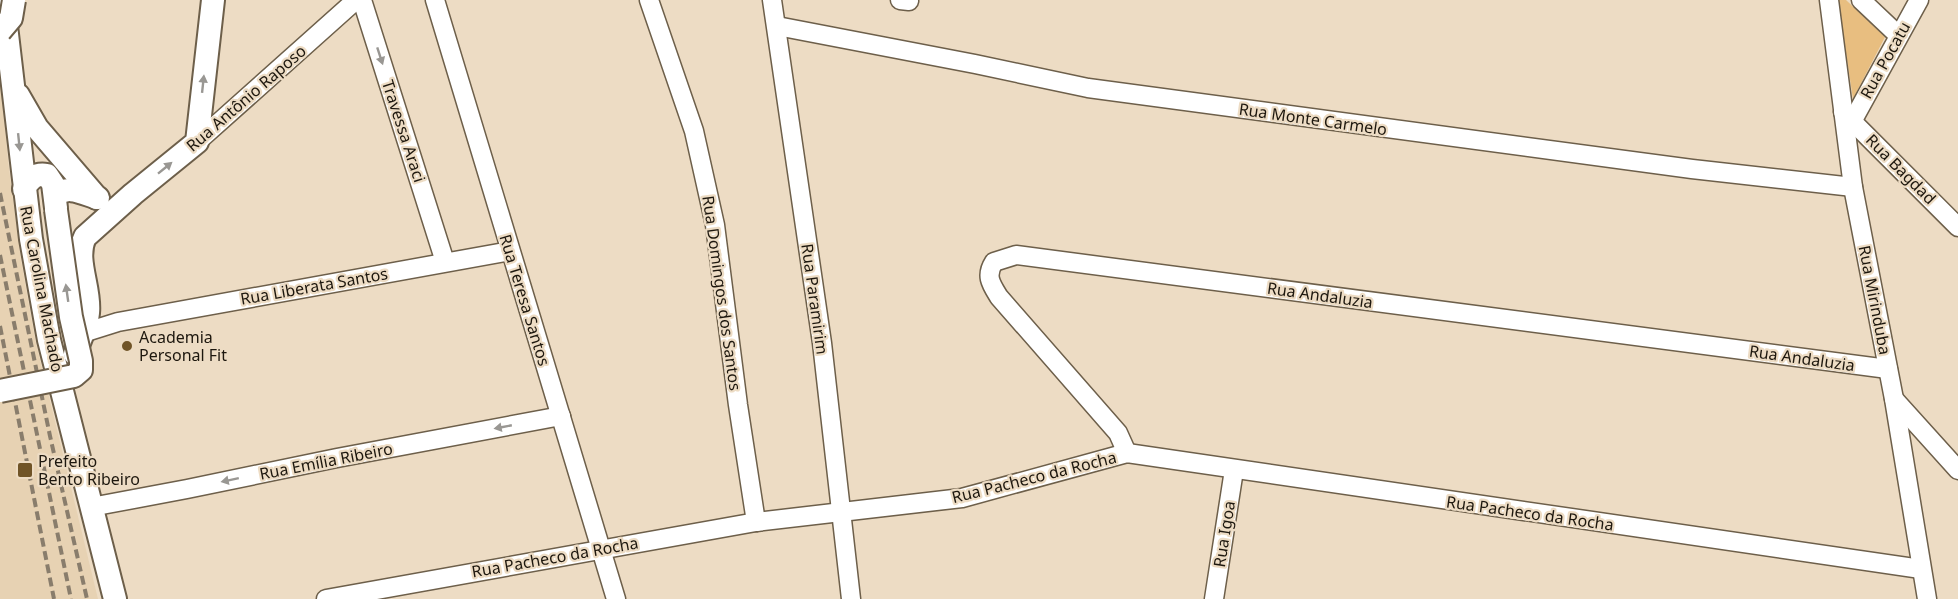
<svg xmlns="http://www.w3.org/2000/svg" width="1958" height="599" font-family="'Noto Sans',sans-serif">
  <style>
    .built { fill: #e7d2b3 }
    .green { fill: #e8be80 }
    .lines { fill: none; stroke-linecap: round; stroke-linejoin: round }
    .minor-casing { stroke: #6d5f4a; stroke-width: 21 }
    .major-casing { stroke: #6d5f4a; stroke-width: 26 }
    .minor { stroke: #fff; stroke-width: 18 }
    .major { stroke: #fff; stroke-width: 22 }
    .rail { stroke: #897d6c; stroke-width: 4; stroke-dasharray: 9 4.5; stroke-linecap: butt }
    .major-bridge-casing { stroke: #6d5f4a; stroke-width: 26; stroke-linecap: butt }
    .major-bridge { stroke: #fff; stroke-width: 22 }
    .oneway { fill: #999793 }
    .poi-dot { fill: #705427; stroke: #eddcc4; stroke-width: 2 }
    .labels { text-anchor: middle; stroke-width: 4.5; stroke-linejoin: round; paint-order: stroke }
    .street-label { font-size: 16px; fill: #1d170e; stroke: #eddcc4 }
    .poi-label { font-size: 16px; fill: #1d170e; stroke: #eddcc4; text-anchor: start }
  </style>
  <rect width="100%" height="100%" fill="#eddcc4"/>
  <!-- built -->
  <polygon class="built" points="0,68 8,161 21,260 35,339 98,599 0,599"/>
  <!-- green -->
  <polygon class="green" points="1838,0 1846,0 1885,37 1853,99"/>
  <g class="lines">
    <defs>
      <g id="minor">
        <polyline points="362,0 445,262"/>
        <polyline points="435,0 616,599"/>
        <polyline points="649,0 694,131 715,225 738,405 756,522"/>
        <polyline points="772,0 822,343 851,599"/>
        <polyline points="900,0 909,1"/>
        <polyline points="1829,0 1853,187 1894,399 1927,599"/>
        <polyline points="1861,0 1898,35"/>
        <polyline points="777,26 975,64 1088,88 1692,169 1853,187"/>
        <polyline points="1843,112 1958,227"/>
        <polyline points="1853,120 1919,0"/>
        <polyline points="197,142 356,0"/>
        <polyline points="83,333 118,322 510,251"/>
        <polyline points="1894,399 1958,470"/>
        <path d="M 1127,453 L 1118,433 L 999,297 C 991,284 985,276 994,262 L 1016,255 L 1888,369"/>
        <polyline points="91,507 187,489 337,458 561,416"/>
        <polyline points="326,599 756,522 962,498 1127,453 1921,569"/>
        <polyline points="1214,599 1234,470"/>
      </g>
      <g id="major">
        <polyline points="3,0 31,239 49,340 115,599"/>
        <polyline points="18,95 37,128 97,198"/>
        <path d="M 24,189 C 29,179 36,173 47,175 L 53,184 L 56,208"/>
        <path d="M 55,197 C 66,183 84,194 98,198"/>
        <path d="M 75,354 C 79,341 87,327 88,313 C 91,288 74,260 85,237 L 133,194 L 197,142 L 213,0"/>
      </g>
    </defs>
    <!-- minor casing -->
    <use href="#minor" class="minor-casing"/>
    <!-- major casing -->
    <use href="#major" class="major-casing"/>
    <!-- minor -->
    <use href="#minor" class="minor"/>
    <!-- major -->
    <use href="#major" class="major"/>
    <!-- rail -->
    <g class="rail">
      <polyline points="0,193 50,436 87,599"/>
      <polyline points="0,255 71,599"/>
      <polyline points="0,326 54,599"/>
    </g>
    <defs>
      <g id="major-bridge">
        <polyline points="0,31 11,18 14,0"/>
        <polyline points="0,391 74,376 81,370 81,361 71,317 56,210"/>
      </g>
    </defs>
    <!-- major-bridge casing -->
    <use href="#major-bridge" class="major-bridge-casing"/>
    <!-- major-bridge -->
    <use href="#major-bridge" class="major-bridge"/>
  </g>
  <!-- one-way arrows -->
  <defs><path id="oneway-solid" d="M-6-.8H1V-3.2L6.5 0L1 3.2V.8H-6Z" transform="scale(1.5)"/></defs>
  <g class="oneway">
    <use href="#oneway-solid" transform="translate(380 56) rotate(72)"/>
    <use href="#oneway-solid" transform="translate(203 84) rotate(-84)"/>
    <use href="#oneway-solid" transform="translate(19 142) rotate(84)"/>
    <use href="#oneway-solid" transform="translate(165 168) rotate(-39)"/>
    <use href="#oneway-solid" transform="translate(67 293) rotate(-98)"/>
    <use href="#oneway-solid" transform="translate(503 427) rotate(169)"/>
    <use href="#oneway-solid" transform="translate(230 480) rotate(168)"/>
  </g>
  <!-- markers -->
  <g class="poi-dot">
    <circle cx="127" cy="346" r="6"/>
    <rect x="17" y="462" width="16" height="16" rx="3"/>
  </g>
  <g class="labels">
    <!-- street labels -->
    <g class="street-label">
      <text transform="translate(1885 60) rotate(-61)" y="6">Rua Pocatu</text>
      <text transform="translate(246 98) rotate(-41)" y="6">Rua Antônio Raposo</text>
      <text transform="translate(1313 119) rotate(8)" y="6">Rua Monte Carmelo</text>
      <text transform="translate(404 131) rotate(72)" y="6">Travessa Araci</text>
      <text transform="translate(1901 169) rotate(45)" y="6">Rua Bagdad</text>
      <text transform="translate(314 286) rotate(-10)" y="6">Rua Liberata Santos</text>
      <text transform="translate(42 289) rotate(79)" y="6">Rua Carolina Machado</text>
      <text transform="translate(722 293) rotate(82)" y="6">Rua Domingos dos Santos</text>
      <text transform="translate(1320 295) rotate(8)" y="6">Rua Andaluzia</text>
      <text transform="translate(815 299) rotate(82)" y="6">Rua Paramirim</text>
      <text transform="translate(525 300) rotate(73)" y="6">Rua Teresa Santos</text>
      <text transform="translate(1875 300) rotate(79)" y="6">Rua Mirinduba</text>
      <text transform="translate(1802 358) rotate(8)" y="6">Rua Andaluzia</text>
      <text transform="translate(326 461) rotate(-11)" y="6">Rua Emília Ribeiro</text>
      <text transform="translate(1034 477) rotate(-14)" y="6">Rua Pacheco da Rocha</text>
      <text transform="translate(1530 513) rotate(8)" y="6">Rua Pacheco da Rocha</text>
      <text transform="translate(1224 534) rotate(-81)" y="6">Rua Igoa</text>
      <text transform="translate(555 557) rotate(-10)" y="6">Rua Pacheco da Rocha</text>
    </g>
    <!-- poi labels -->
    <g class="poi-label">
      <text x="139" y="343">Academia<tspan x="139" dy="18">Personal Fit</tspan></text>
      <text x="38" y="467">Prefeito<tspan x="38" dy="18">Bento Ribeiro</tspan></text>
    </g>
  </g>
</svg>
